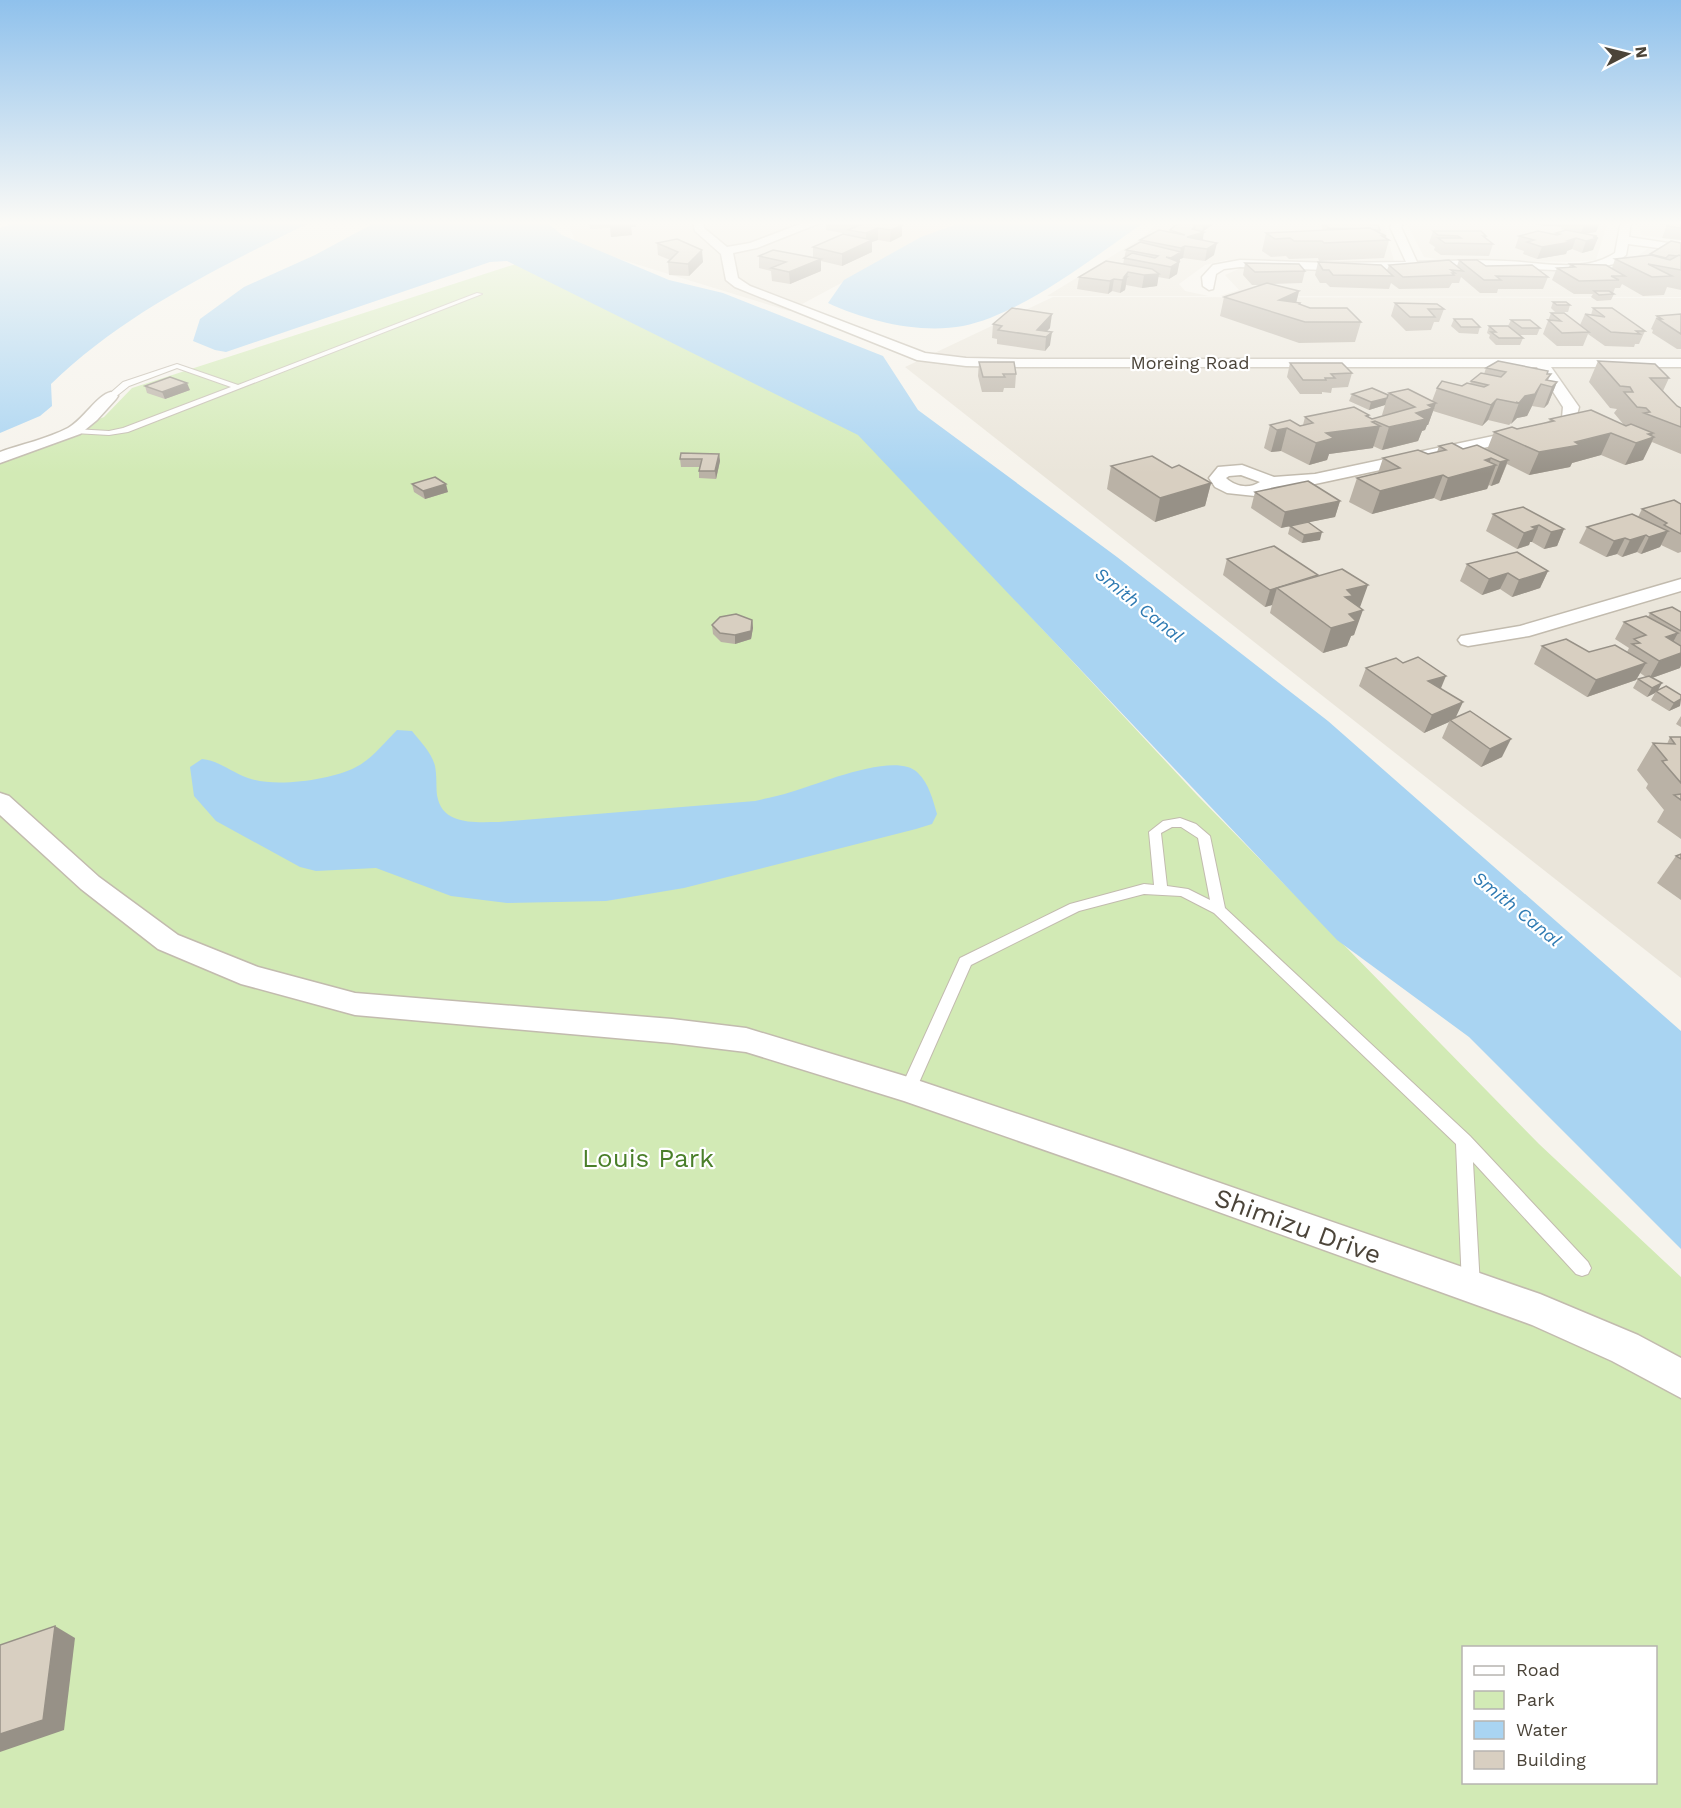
<svg xmlns="http://www.w3.org/2000/svg" width="1681" height="1808" font-family="'Work Sans',sans-serif">
  <style>
    .residential { fill: #eae5da }
    .green { fill: #d2eab5; fill-rule: evenodd }
    .water { fill: #a9d4f2 }
    .lines { fill: none; stroke-linecap: round; stroke-linejoin: round }
    .lane-casing { stroke: #c2bbae; stroke-width: 2 }
    .street-casing { stroke: #c2bbae; stroke-width: 3 }
    .lane { fill: #fff; fill-rule: evenodd }
    .street { fill: #fff; fill-rule: evenodd }
    .rail-casing { stroke: #9a9a9a; stroke-width: 3 }
    .rail { stroke: #fff; stroke-width: 2; stroke-dasharray: 6; stroke-linecap: butt }
    .wall { fill: #bab2a6 }
    .shaded-wall { fill: #979187 }
    .building { fill: #d8cfc1; stroke: #979187; stroke-width: 1.5 }
    .labels { text-anchor: middle; stroke-width: 4.5; stroke-linejoin: round; paint-order: stroke }
    .far-street-label { font-size: 18px; fill: #4b4439; stroke: #fff }
    .far-water-label { font-size: 18px; font-style: italic; fill: #2e7ab2; stroke: #fff }
    .near-park-label { font-size: 26px; fill: #4a7f2a; stroke: #fff }
    .near-street-label { font-size: 26px; fill: #4b4439; stroke: #fff }
  </style>
  <rect width="100%" height="100%" fill="#f6f3ec"/>
  <!-- residential -->
  <g class="residential">
    <polygon points="570,221 957,221 789,311 577,246 568,222"/>
    <polygon points="1159,221 1385,221 1383,222 1394,261 1347,262 1226,260 1205,265 1179,284 1185,291 1209,296 1047,296 1143,237"/>
    <polygon points="1418,221 1608,221 1596,260 1571,262 1437,259 1424,257 1408,226"/>
    <polygon points="1638,221 1681,221 1681,241 1641,235"/>
    <polygon points="1647,249 1681,254 1681,297 1220,296 1239,290 1225,275 1243,267 1337,271 1485,268 1595,271 1624,266"/>
    <polygon points="1053,297 1681,298 1681,978 905,367"/>
  </g>
  <!-- green -->
  <path class="green" d="M 525,261 L 856,429 L 1197,795 L 1539,1144 L 1681,1277 L 1681,1808 L 0,1808 L 0,458 L 104,417 L 132,388 ZM 1464,1648 L 1656,1648 L 1656,1782 L 1464,1782 Z"/>
  <!-- water -->
  <g class="water">
    <path d="M 21,221 L 313,221 C 222,266 125,312 51,384 L 52,406 L 40,416 L 0,433 L 0,228 Z"/>
    <polygon points="378,221 555,221 549,224 562,235 669,280 723,293 883,356 918,410 1117,557 1328,721 1681,1031 1681,1249 1469,1037 1337,940 858,435 507,261 490,262 226,352 215,350 193,341 200,319 244,287 315,255"/>
    <path d="M 965,221 L 1146,221 C 1095,256 1023,314 963,326 C 919,334 867,321 828,303 L 844,280 L 921,237 Z"/>
    <path d="M 397,730 L 412,731 C 420,741 432,753 435,766 C 437,776 436,786 437,795 C 442,826 475,822 499,822 L 755,801 C 767,798 779,796 791,792 C 817,785 896,750 918,773 C 929,784 933,800 937,814 L 932,824 L 916,829 L 684,888 L 606,901 L 507,903 L 451,896 L 376,868 L 316,871 L 300,867 L 216,821 L 194,796 L 190,767 L 202,759 C 220,761 231,772 248,778 C 274,788 332,780 356,767 C 372,759 384,743 397,730 Z"/>
  </g>
  <g class="lines">
    <defs>
      <g id="lane">
        <polygon points="477,293 482,294 128,432 109,435 74,433 70,431 74,429 109,431 123,428 231,387 177,368 129,386 114,398 107,396 123,382 177,364 238,385"/>
        <path d="M 1180,818 L 1196,824 L 1210,836 L 1225,908 L 1470,1136 L 1588,1262 L 1591,1268 L 1588,1274 L 1582,1276 L 1576,1274 L 1473,1162 L 1480,1286 L 1477,1292 L 1471,1294 L 1465,1292 L 1462,1286 L 1456,1144 L 1214,913 L 1181,896 L 1144,894 L 1079,911 L 971,965 L 914,1094 L 908,1096 L 902,1094 L 900,1090 L 960,958 L 1070,904 L 1144,884 L 1154,885 L 1149,832 L 1163,821 ZM 1172,827 L 1181,827 L 1198,838 L 1210,900 L 1188,889 L 1167,886 L 1161,833 Z"/>
      </g>
      <g id="street">
        <path d="M 693,221 L 703,221 L 704,228 L 727,247 L 750,243 L 808,221 L 821,221 L 820,223 L 757,248 L 733,253 L 738,278 L 750,286 L 925,353 L 966,358 L 1018,359 L 1681,359 L 1681,367 L 1551,367 L 1579,407 L 1575,423 L 1544,435 L 1315,484 L 1275,487 L 1267,492 L 1255,496 L 1227,493 L 1215,487 L 1209,478 L 1218,467 L 1242,465 L 1274,477 L 1315,474 L 1540,426 L 1562,418 L 1563,407 L 1537,367 L 1018,367 L 966,366 L 917,360 L 735,287 L 726,280 L 721,254 L 695,231 ZM 1241,475 L 1260,482 C 1249,489 1236,487 1226,478 L 1229,476 Z"/>
        <path d="M 1395,221 L 1405,221 L 1401,227 L 1417,262 C 1447,261 1476,259 1506,261 C 1541,262 1583,274 1615,253 L 1621,221 L 1631,221 L 1629,237 L 1681,245 L 1681,251 L 1628,244 L 1626,255 L 1614,264 L 1581,271 L 1505,268 L 1353,271 L 1240,267 L 1224,269 L 1216,274 L 1213,289 L 1209,290 L 1203,286 L 1202,277 L 1213,265 L 1240,260 L 1331,263 L 1406,262 L 1390,227 Z"/>
        <path d="M 111,392 L 118,396 L 116,399 L 97,420 L 80,434 L 0,463 L 0,452 C 22,444 47,439 68,428 C 83,420 97,395 111,392 Z"/>
        <polygon points="1681,579 1681,591 1529,636 1468,646 1461,644 1458,640 1461,636 1520,626"/>
        <polygon points="0,793 9,796 99,877 178,935 258,967 355,993 672,1019 746,1028 908,1077 1125,1150 1540,1294 1638,1335 1681,1358 1681,1398 1612,1361 1532,1325 1119,1176 904,1101 746,1052 672,1043 355,1015 241,984 158,949 81,889 0,815"/>
      </g>
    </defs>
    <!-- lane casing -->
    <use href="#lane" class="lane-casing"/>
    <!-- street casing -->
    <use href="#street" class="street-casing"/>
    <!-- lane -->
    <use href="#lane" class="lane"/>
    <!-- street -->
    <use href="#street" class="street"/>
    <defs>
      <polyline id="rail" points="0,222 5,221"/>
    </defs>
    <!-- rail casing -->
    <use href="#rail" class="rail-casing"/>
    <!-- rail -->
    <use href="#rail" class="rail"/>
  </g>
  <!-- wall -->
  <g class="wall">
    <polygon points="589,221 635,221 636,227 631,227 632,235 611,237 610,228 590,229"/>
    <polygon points="826,221 899,221 902,236 890,242 878,240 872,242 872,252 842,266 821,261 821,271 790,284 772,281 771,271 759,268 759,256 813,257 813,247 848,235 848,234 826,230"/>
    <polygon points="899,221 920,221 913,224"/>
    <polygon points="1177,221 1218,221 1202,232 1203,240 1214,255 1205,261 1183,258 1180,259 1177,274 1169,279 1158,277 1157,286 1142,288 1126,285 1125,290 1120,293 1112,291 1108,294 1077,289 1079,277 1123,264 1126,250 1140,242 1140,240 1169,232 1170,230 1179,222 1177,222"/>
    <polygon points="1321,221 1366,221 1363,223 1359,222 1359,224 1380,230 1380,233 1386,236 1385,238 1389,240 1384,258 1319,261 1318,258 1289,259 1286,256 1271,257 1262,251 1266,233 1323,230 1321,224"/>
    <polygon points="1531,221 1600,221 1596,232 1585,234 1596,238 1593,250 1582,253 1572,249 1567,251 1566,254 1537,259 1523,254 1524,251 1515,248 1519,236 1555,235 1556,233 1566,230 1561,229 1562,227 1560,227 1544,226 1530,222"/>
    <polygon points="1655,221 1681,221 1681,240 1662,238 1667,225 1664,225"/>
    <polygon points="1433,231 1486,236 1485,238 1493,244 1489,256 1441,255 1434,250 1435,247 1429,243"/>
    <polygon points="657,243 703,262 689,276 669,275 668,262 670,260 658,255"/>
    <polygon points="1681,243 1681,290 1667,287 1664,295 1643,296 1622,284 1620,288 1615,288 1613,293 1614,294 1611,300 1597,301 1591,297 1593,294 1574,294 1552,280 1557,268 1569,267 1570,264 1612,268 1615,259 1650,255"/>
    <polygon points="1459,260 1486,266 1548,277 1543,289 1498,289 1497,293 1480,293 1461,277 1459,283 1452,283 1449,288 1399,289 1391,283 1389,289 1330,287 1326,283 1320,283 1315,275 1318,262 1387,270 1389,265 1457,266"/>
    <polygon points="1245,263 1305,271 1302,283 1272,284 1299,291 1296,303 1300,303 1300,305 1361,322 1355,342 1299,343 1220,316 1224,297 1263,285 1252,285 1243,275"/>
    <polygon points="1553,302 1570,305 1568,312 1555,312 1551,308"/>
    <polygon points="1395,303 1444,309 1439,322 1434,322 1431,330 1406,331 1391,316"/>
    <polygon points="1593,308 1645,331 1639,344 1635,344 1634,347 1605,346 1588,334 1583,346 1557,346 1543,334 1551,313 1580,325 1585,314 1591,315"/>
    <polygon points="1681,314 1681,349 1677,349 1652,333 1653,330 1651,329 1657,316"/>
    <polygon points="1454,319 1480,327 1478,334 1459,333 1451,326"/>
    <polygon points="1511,320 1540,328 1537,335 1519,335 1508,326"/>
    <polygon points="993,324 1050,328 1047,331 1050,345 1045,351 997,344 997,339 992,338"/>
    <polygon points="1489,326 1523,338 1520,345 1496,345 1489,338 1490,335 1487,333"/>
    <polygon points="1598,361 1669,378 1663,391 1677,406 1681,408 1681,454 1652,442 1643,460 1625,465 1601,455 1572,463 1570,467 1529,475 1507,464 1499,483 1491,486 1489,485 1487,489 1440,501 1434,498 1372,514 1349,502 1357,478 1378,473 1383,458 1428,454 1437,452 1439,446 1487,450 1494,432 1517,429 1549,422 1550,419 1624,425 1614,413 1617,409 1610,408 1589,382"/>
    <polygon points="979,362 1016,374 1015,388 1004,388 1003,392 982,392 978,376"/>
    <polygon points="1290,363 1352,373 1348,387 1332,388 1331,393 1322,392 1322,394 1300,394 1287,377"/>
    <polygon points="1486,368 1551,374 1548,380 1557,382 1548,404 1544,408 1532,406 1527,416 1517,418 1509,425 1488,420 1482,426 1433,411 1428,425 1427,425 1425,430 1422,431 1418,441 1382,450 1373,446 1373,448 1329,454 1327,460 1309,465 1281,451 1271,452 1264,448 1270,425 1303,425 1305,417 1369,415 1368,417 1372,419 1383,416 1382,415 1385,405 1369,410 1349,401 1352,394 1388,395 1389,393 1432,401 1437,388 1462,386 1470,384 1471,381 1484,374"/>
    <polygon points="145,386 190,390 165,399 147,393"/>
    <polygon points="719,454 720,461 716,479 699,478 699,471 700,467 681,467 680,459"/>
    <polygon points="1111,466 1172,468 1211,483 1205,506 1155,522 1107,489"/>
    <polygon points="412,484 448,492 425,499 414,492"/>
    <polygon points="1255,492 1340,501 1335,517 1309,522 1320,540 1302,543 1288,534 1290,526 1281,528 1251,508"/>
    <polygon points="1681,504 1681,552 1678,553 1661,545 1660,547 1641,554 1637,552 1622,557 1617,554 1606,557 1579,543 1587,527 1638,517 1642,509"/>
    <polygon points="1493,514 1564,529 1557,546 1544,549 1532,542 1530,542 1529,545 1517,549 1486,531"/>
    <polygon points="1227,559 1360,608 1354,635 1351,636 1347,646 1323,653 1270,613 1272,605 1265,607 1223,575"/>
    <polygon points="1467,564 1548,571 1540,588 1512,597 1500,589 1482,595 1460,581"/>
    <polygon points="1681,612 1681,665 1680,668 1652,678 1659,690 1681,695 1680,706 1669,711 1651,700 1655,693 1647,697 1633,688 1638,679 1646,677 1640,673 1636,680 1587,697 1534,664 1542,646 1589,652 1627,652 1629,648 1615,639 1624,622 1648,617 1650,613"/>
    <polygon points="752,620 753,628 751,639 735,644 721,642 713,634 712,625"/>
    <polygon points="1366,668 1441,689 1456,718 1502,757 1481,767 1442,738 1449,722 1424,733 1359,686"/>
    <polygon points="1681,716 1681,727 1676,724"/>
    <polygon points="1670,737 1681,737 1681,839 1657,822 1664,810 1646,788 1648,784 1637,770 1653,743 1667,744"/>
    <polygon points="1681,854 1681,900 1657,883 1676,856"/>
  </g>
  <!-- shaded-wall -->
  <g class="shaded-wall">
    <polygon points="629,221 635,221 636,227 631,227 632,235 611,237 610,225"/>
    <polygon points="895,221 899,221 899,226 902,225 902,236 890,242 891,222"/>
    <polygon points="913,221 920,221 913,224"/>
    <polygon points="1204,221 1218,221 1202,232"/>
    <polygon points="1589,221 1600,221 1596,232 1580,234 1585,223"/>
    <polygon points="1196,225 1194,235 1204,232 1202,244 1187,237"/>
    <polygon points="878,228 878,240 872,242 872,252 842,266 842,254 866,243 866,233"/>
    <polygon points="1597,236 1596,239 1598,238 1593,250 1582,253 1586,241 1593,237"/>
    <polygon points="1576,238 1572,249 1567,251 1566,254 1537,259 1542,247"/>
    <polygon points="1217,243 1214,255 1205,261 1207,249"/>
    <polygon points="1185,246 1183,258 1180,259 1177,274 1169,279 1171,267 1171,258 1180,253 1181,248"/>
    <polygon points="702,250 703,262 689,276 688,264"/>
    <polygon points="821,259 821,271 790,284 789,272"/>
    <polygon points="1128,272 1125,290 1120,293 1122,280"/>
    <polygon points="1159,274 1157,286 1142,288 1144,275"/>
    <polygon points="1114,279 1112,291 1108,294 1110,281"/>
    <polygon points="1299,291 1294,311 1279,300"/>
    <polygon points="1052,314 1050,328 1042,336 1037,330"/>
    <polygon points="1052,332 1050,345 1045,351 1046,337"/>
    <polygon points="1557,382 1548,404 1544,408 1552,387"/>
    <polygon points="187,383 190,390 165,399 162,392"/>
    <polygon points="1541,384 1532,406 1527,416 1517,418 1511,424 1519,403 1525,396"/>
    <polygon points="1387,398 1385,405 1369,410 1371,402"/>
    <polygon points="1497,399 1488,420 1482,426 1491,405"/>
    <polygon points="1436,403 1428,425 1427,425 1425,430 1422,431 1418,441 1382,450 1389,427 1428,405"/>
    <polygon points="1369,415 1365,428 1375,421 1373,427 1380,426 1373,448 1329,454 1327,460 1309,465 1316,443 1326,433"/>
    <polygon points="1287,428 1281,451 1271,452 1277,430"/>
    <polygon points="1611,433 1601,455 1572,463 1570,467 1529,475 1539,452"/>
    <polygon points="1653,433 1651,438 1654,437 1643,460 1625,465 1636,443 1648,434"/>
    <polygon points="719,454 720,461 716,479 715,471"/>
    <polygon points="1491,458 1488,468 1496,465 1487,489 1440,501 1448,478 1485,460"/>
    <polygon points="1508,460 1499,483 1491,486 1500,462"/>
    <polygon points="1443,475 1434,498 1372,514 1380,491"/>
    <polygon points="1211,483 1205,506 1155,522 1160,498"/>
    <polygon points="446,484 448,492 425,499 423,491"/>
    <polygon points="1340,501 1335,517 1281,528 1285,512"/>
    <polygon points="1539,525 1532,542 1530,542 1529,545 1517,549 1524,533 1532,527"/>
    <polygon points="1564,529 1557,546 1544,549 1551,532"/>
    <polygon points="1668,531 1660,547 1641,554 1649,537"/>
    <polygon points="1322,532 1320,540 1302,543 1304,535"/>
    <polygon points="1646,535 1637,552 1622,557 1630,540"/>
    <polygon points="1625,538 1617,554 1606,557 1614,541"/>
    <polygon points="1548,571 1540,588 1512,597 1519,580"/>
    <polygon points="1508,573 1500,589 1482,595 1489,579"/>
    <polygon points="1368,585 1359,610 1347,613 1336,622 1347,590"/>
    <polygon points="1277,588 1272,605 1265,607 1270,590"/>
    <polygon points="1363,610 1354,635 1351,636 1347,646 1323,653 1331,628 1349,614"/>
    <polygon points="752,620 753,628 751,639 735,644 735,635"/>
    <polygon points="1678,633 1668,651 1666,637"/>
    <polygon points="1681,653 1681,665 1680,668 1649,679 1659,661"/>
    <polygon points="1646,663 1636,680 1587,697 1596,680"/>
    <polygon points="1446,676 1439,693 1428,681"/>
    <polygon points="1662,683 1657,692 1656,691 1655,693 1647,697 1652,688"/>
    <polygon points="1681,699 1680,706 1669,711 1674,703"/>
    <polygon points="1463,702 1455,719 1450,720 1449,722 1424,733 1432,715"/>
    <polygon points="1511,739 1502,757 1481,767 1490,749"/>
    <polygon points="55,1626 75,1638 64,1730 0,1752 0,1734"/>
  </g>
  <!-- building -->
  <g class="building">
    <polygon points="609,221 630,221 631,224 610,225"/>
    <polygon points="837,221 895,221 891,222 902,225 891,230 878,228 866,233 848,230 860,225"/>
    <polygon points="1326,221 1354,221 1354,223 1378,225 1380,230 1373,230 1370,228 1355,229 1328,228"/>
    <polygon points="1576,221 1598,221 1585,223"/>
    <polygon points="1669,221 1681,221 1681,228 1667,226"/>
    <polygon points="1179,222 1196,225 1192,229 1204,232 1187,237 1217,243 1207,249 1185,246 1181,248 1140,240 1159,230 1185,235 1170,230"/>
    <polygon points="1370,228 1386,236 1382,236 1389,240 1324,243 1322,241 1294,241 1290,238 1275,239 1266,233"/>
    <polygon points="1566,230 1597,236 1593,237 1598,238 1586,241 1576,238 1567,241 1571,242 1542,247 1527,242 1534,240 1519,236 1538,231 1557,235 1560,234 1556,233"/>
    <polygon points="1433,231 1481,231 1486,236 1483,236 1493,244 1445,243 1438,238 1461,238 1458,236 1438,235"/>
    <polygon points="843,234 872,240 842,254 813,247"/>
    <polygon points="677,239 702,250 688,264 668,262 678,252 657,243"/>
    <polygon points="1671,241 1681,243 1681,256 1677,256 1669,255 1666,258 1650,254"/>
    <polygon points="1140,242 1181,252 1171,258 1166,257 1179,262 1171,267 1124,258 1132,253 1155,258 1158,256 1126,250"/>
    <polygon points="773,250 821,259 789,272 771,268 786,262 759,256"/>
    <polygon points="1651,255 1670,260 1679,255 1681,256 1681,270 1648,264 1672,276 1652,277 1615,259"/>
    <polygon points="1449,260 1463,271 1451,270 1455,273 1452,273 1454,275 1403,277 1389,265"/>
    <polygon points="1459,260 1477,260 1486,266 1532,265 1548,277 1496,276 1501,280 1484,280"/>
    <polygon points="1106,261 1152,269 1159,274 1144,275 1128,272 1124,277 1127,277 1122,280 1114,279 1110,281 1079,277"/>
    <polygon points="1318,262 1381,265 1393,276 1333,275 1329,270 1323,270"/>
    <polygon points="1245,263 1299,264 1305,271 1255,272"/>
    <polygon points="1570,264 1606,265 1625,276 1611,276 1619,280 1579,281 1557,268 1575,267"/>
    <polygon points="1267,283 1299,291 1279,300 1300,303 1299,304 1310,308 1347,308 1361,322 1305,322 1224,297"/>
    <polygon points="1594,291 1609,291 1614,294 1599,295"/>
    <polygon points="1553,302 1566,302 1570,305 1557,305"/>
    <polygon points="1395,303 1437,304 1444,309 1428,309 1435,317 1410,317"/>
    <polygon points="1012,308 1052,314 1037,330 1052,332 1046,337 998,330 1002,326 993,324"/>
    <polygon points="1593,308 1612,308 1645,331 1636,331 1640,334 1611,332 1585,314 1605,317"/>
    <polygon points="1551,313 1564,313 1589,332 1562,333 1548,320 1561,321"/>
    <polygon points="1681,314 1681,334 1658,319 1662,319 1657,316"/>
    <polygon points="1454,319 1472,319 1480,327 1461,327"/>
    <polygon points="1511,320 1530,320 1540,328 1522,328"/>
    <polygon points="1489,326 1508,326 1523,338 1499,338 1491,332 1496,332"/>
    <polygon points="1498,361 1548,371 1547,374 1551,374 1546,380 1557,382 1552,387 1541,384 1535,394 1525,396 1519,403 1516,402 1517,403 1497,399 1491,405 1437,388 1442,381 1462,386 1467,383 1484,387 1488,385 1471,381 1481,373 1501,377 1506,372 1486,368"/>
    <polygon points="1598,361 1655,364 1669,378 1650,378 1677,406 1681,408 1681,427 1644,413 1650,412 1646,408 1637,407 1624,392 1633,392 1630,387 1620,386"/>
    <polygon points="979,362 1014,362 1016,374 1003,374 1005,377 983,377"/>
    <polygon points="1290,363 1342,363 1352,373 1331,374 1335,378 1325,378 1326,380 1303,380"/>
    <polygon points="170,377 187,383 162,392 145,386"/>
    <polygon points="1372,388 1388,395 1387,398 1371,402 1352,394"/>
    <polygon points="1408,389 1436,403 1428,405 1433,408 1416,413 1426,419 1389,427 1375,421 1372,422 1380,426 1326,433 1334,438 1316,443 1287,428 1277,430 1270,425 1290,420 1300,426 1313,423 1305,417 1354,407 1369,415 1366,416 1372,419 1415,407 1389,393"/>
    <polygon points="1591,410 1626,426 1631,424 1653,433 1648,434 1654,437 1636,443 1611,433 1575,442 1580,445 1539,452 1494,432 1512,427 1517,429 1554,421 1550,419"/>
    <polygon points="1452,443 1463,449 1477,445 1508,460 1500,462 1491,458 1485,460 1496,465 1448,478 1443,475 1380,491 1357,478 1400,468 1383,458 1418,450 1428,454 1446,450 1439,446"/>
    <polygon points="681,453 719,454 715,471 699,471 702,459 680,459"/>
    <polygon points="1152,456 1172,468 1179,465 1211,483 1160,498 1111,466"/>
    <polygon points="435,477 446,484 423,491 412,484"/>
    <polygon points="1308,481 1340,501 1285,512 1255,492"/>
    <polygon points="1674,500 1681,504 1681,534 1664,525 1667,523 1642,509"/>
    <polygon points="1523,507 1564,529 1551,532 1539,525 1532,527 1536,529 1524,533 1493,514"/>
    <polygon points="1632,514 1668,531 1649,537 1646,535 1630,540 1625,538 1614,541 1587,527"/>
    <polygon points="1308,522 1322,532 1304,535 1290,526"/>
    <polygon points="1274,546 1318,575 1270,590 1227,559"/>
    <polygon points="1517,552 1548,571 1519,580 1508,573 1489,579 1467,564"/>
    <polygon points="1342,569 1368,585 1347,590 1353,596 1345,597 1363,610 1349,614 1356,621 1331,628 1277,588"/>
    <polygon points="1672,607 1681,612 1681,631 1650,613"/>
    <polygon points="736,614 752,620 751,631 735,635 720,633 712,625 720,617"/>
    <polygon points="1646,616 1678,633 1666,637 1681,646 1681,653 1659,661 1632,644 1640,643 1634,639 1646,635 1624,622"/>
    <polygon points="1566,639 1589,652 1615,645 1646,663 1596,680 1542,646"/>
    <polygon points="1418,657 1446,676 1428,681 1463,702 1432,715 1366,668 1396,658 1403,663"/>
    <polygon points="1649,676 1662,683 1652,688 1638,679"/>
    <polygon points="1666,686 1681,695 1681,699 1674,703 1656,691"/>
    <polygon points="1470,711 1511,739 1490,749 1450,720"/>
    <polygon points="1670,737 1681,737 1681,783 1662,761 1667,760 1653,743 1675,744"/>
    <polygon points="1681,794 1681,800 1674,795"/>
    <polygon points="1681,854 1681,859 1676,856"/>
    <polygon points="55,1626 43,1720 0,1734 0,1645"/>
  </g>
  <!-- sky -->
  <linearGradient id="sky" x2="0" y2="1"><stop stop-color="#8fc1ec"/><stop offset="0.47" stop-color="#fbfaf6"/><stop offset="1" stop-color="#fbfaf6" stop-opacity="0"/></linearGradient>
  <rect width="1681" height="474" fill="url(#sky)"/>
  <g class="labels">
    <!-- far-street labels -->
    <g class="far-street-label">
      <text x="1190" y="369">Moreing Road</text>
    </g>
    <!-- far-water labels -->
    <g class="far-water-label">
      <text transform="translate(1139 605) rotate(39)" y="6">Smith Canal</text>
      <text transform="translate(1517 909) rotate(39)" y="6">Smith Canal</text>
    </g>
    <!-- near-park labels -->
    <g class="near-park-label">
      <text x="648" y="1167">Louis Park</text>
    </g>
    <!-- near-street labels -->
    <g class="near-street-label">
      <text transform="translate(1298 1226) rotate(20)" y="9">Shimizu Drive</text>
    </g>
  </g>
  <!-- legend -->
  <rect x="1462" y="1646" width="195" height="138" fill="#ffffff" stroke="#b7b4b0" stroke-width="1.5"/>
  <rect x="1474" y="1666" width="30" height="9" fill="#ffffff" stroke="#b7b4b0" stroke-width="1.5"/>
  <text x="1516" y="1676" font-size="18" fill="#4b4439">Road</text>
  <rect x="1474" y="1691" width="30" height="18" fill="#d2eab5" stroke="#b7b4b0" stroke-width="1.5"/>
  <text x="1516" y="1706" font-size="18" fill="#4b4439">Park</text>
  <rect x="1474" y="1721" width="30" height="18" fill="#a9d4f2" stroke="#b7b4b0" stroke-width="1.5"/>
  <text x="1516" y="1736" font-size="18" fill="#4b4439">Water</text>
  <rect x="1474" y="1751" width="30" height="18" fill="#d8cfc1" stroke="#b7b4b0" stroke-width="1.5"/>
  <text x="1516" y="1766" font-size="18" fill="#4b4439">Building</text>
  <!-- north arrow -->
  <g transform="translate(1627 54) rotate(83)" stroke="#ffffff" stroke-width="4.5" paint-order="stroke">
  <path d="M0-4.5L10 22L0 15L-10 22Z" fill="#4b4439"/>
  <text y="-9" font-size="16" font-weight="bold" text-anchor="middle" fill="#4b4439">N</text>
  </g>
</svg>
